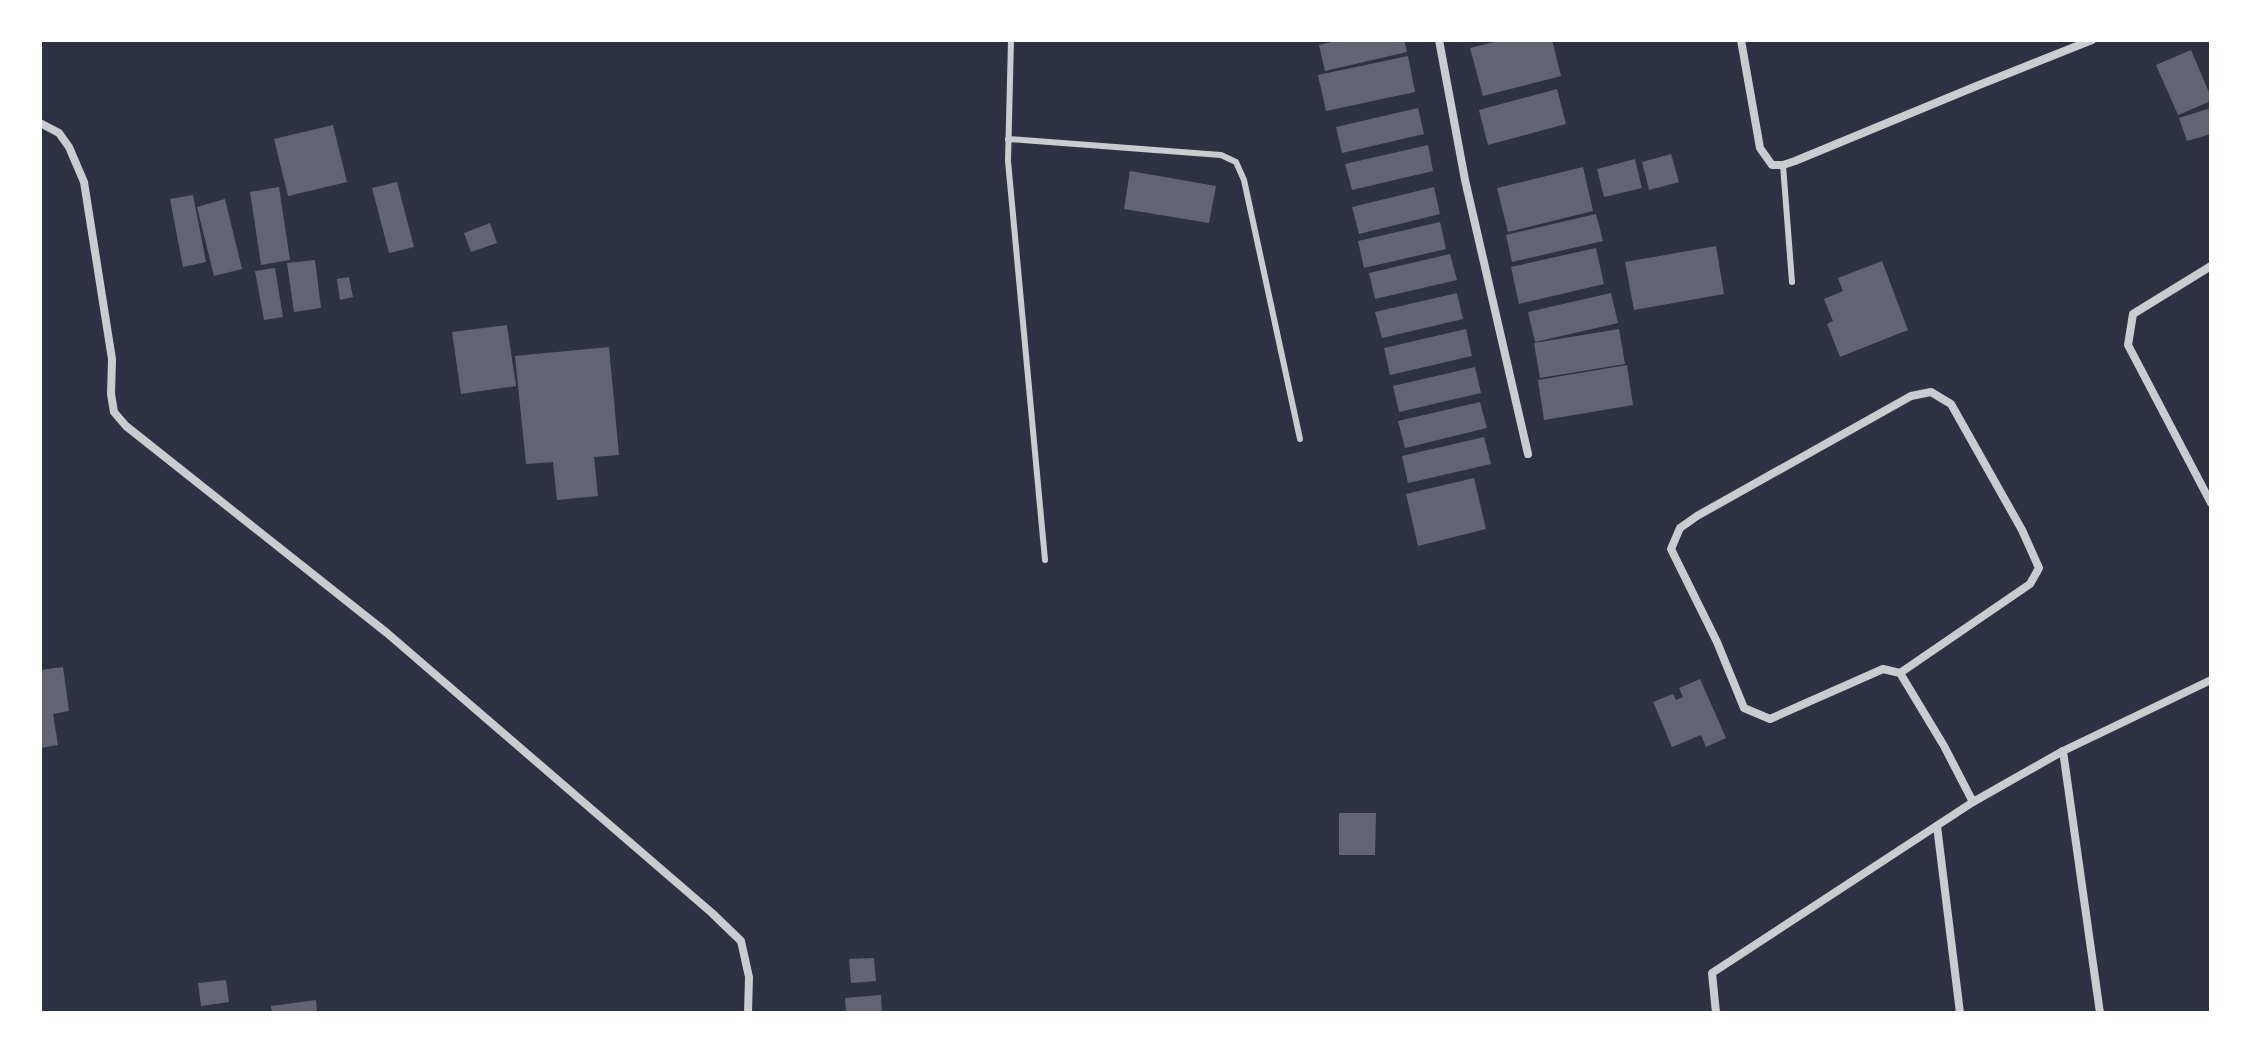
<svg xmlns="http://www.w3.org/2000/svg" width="2251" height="1053" font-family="'Sofia Sans Condensed',sans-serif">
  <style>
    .building { fill: #626471 }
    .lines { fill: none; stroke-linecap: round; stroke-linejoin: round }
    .service { stroke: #caccd0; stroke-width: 6 }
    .minor { stroke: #caccd0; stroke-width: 8 }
  </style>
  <rect width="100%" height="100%" fill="#2d3142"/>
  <!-- building -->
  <g class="building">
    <polygon points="1340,40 1404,40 1407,52 1325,71 1319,45"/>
    <polygon points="1502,40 1552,40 1561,76 1483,96 1470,48"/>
    <polygon points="2191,50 2211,97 2211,101 2178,115 2156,65"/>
    <polygon points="1408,56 1415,92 1326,111 1318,75"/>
    <polygon points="1557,89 1566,124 1488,145 1479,110"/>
    <polygon points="1418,108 1424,134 1342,153 1336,127"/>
    <polygon points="2211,108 2211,134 2187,141 2179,118"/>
    <polygon points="333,125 347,182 288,196 274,139"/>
    <polygon points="1428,145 1433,171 1352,190 1345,164"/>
    <polygon points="1671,154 1679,182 1649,190 1642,162"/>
    <polygon points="1635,159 1642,188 1604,197 1597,169"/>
    <polygon points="1583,167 1593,211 1508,232 1497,188"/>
    <polygon points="1130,171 1216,186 1209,223 1124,209"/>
    <polygon points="397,182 414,247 389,253 372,188"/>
    <polygon points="279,187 290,260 261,265 250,192"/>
    <polygon points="1434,187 1440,214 1359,234 1352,207"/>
    <polygon points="193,195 206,262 183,267 170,199"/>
    <polygon points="225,199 242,269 214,276 197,207"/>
    <polygon points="1596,214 1603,241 1512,262 1506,235"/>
    <polygon points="1440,222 1446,249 1364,268 1358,241"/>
    <polygon points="490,223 497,243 471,252 464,233"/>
    <polygon points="1716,246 1724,294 1634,310 1625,262"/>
    <polygon points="1596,248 1604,284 1519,304 1511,267"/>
    <polygon points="1450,254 1457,280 1375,299 1369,273"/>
    <polygon points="315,260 321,308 294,312 287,263"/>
    <polygon points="1882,261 1908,330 1840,357 1827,324 1833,321 1824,299 1843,291 1838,278"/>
    <polygon points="275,268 283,317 264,320 255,271"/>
    <polygon points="349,277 353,297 340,300 337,279"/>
    <polygon points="1457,293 1463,319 1382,338 1375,312"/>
    <polygon points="1611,293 1618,323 1535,342 1528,312"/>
    <polygon points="507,325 516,386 461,394 452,332"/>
    <polygon points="1466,329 1472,356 1390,375 1384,348"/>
    <polygon points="1619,329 1625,364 1540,378 1534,343"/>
    <polygon points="609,347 619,455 594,457 598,496 557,500 553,462 526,464 515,356"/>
    <polygon points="1627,365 1633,405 1544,420 1538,380"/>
    <polygon points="1475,367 1481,393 1399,412 1393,386"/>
    <polygon points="1480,402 1487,428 1405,448 1398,421"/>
    <polygon points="1484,437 1491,464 1408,483 1402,456"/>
    <polygon points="1474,478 1486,529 1418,546 1406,494"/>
    <polygon points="63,667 69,711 53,714 58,745 40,748 40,670"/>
    <polygon points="1700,679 1726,738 1706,747 1701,735 1672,747 1653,702 1673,694 1676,700 1683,697 1679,688"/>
    <polygon points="1339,813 1376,813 1375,855 1339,855"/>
    <polygon points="874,958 876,981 851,983 849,959"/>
    <polygon points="226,980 229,1002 201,1006 198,983"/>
    <polygon points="881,995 882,1013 846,1013 845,998"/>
    <polygon points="316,1000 317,1013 272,1013 271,1006"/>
  </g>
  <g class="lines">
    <!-- service -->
    <g class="service">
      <polyline points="1011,40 1008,161 1045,560"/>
      <polyline points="1008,139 1221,155 1236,162 1244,180 1300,439"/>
      <polyline points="1783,165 1792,282"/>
    </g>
    <!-- minor -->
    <g class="minor">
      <polyline points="1439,40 1465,180 1528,454"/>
      <polyline points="1741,40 1760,148 1772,165 1783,165 1795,161 1979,85 2092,40"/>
      <polyline points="40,123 59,133 69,147 84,182 112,359 111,394 114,412 126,426 387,633 712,913 741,941 749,977 748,1013"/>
      <polyline points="2211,266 2133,314 2128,345 2211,503"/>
      <polyline points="1900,673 2030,584 2039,568 2022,530 1951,404 1931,392 1911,396 1697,516 1680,528 1671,549 1717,642 1744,708 1770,719 1883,669 1900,673 1944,746 1973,802 2063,751 2211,680"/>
      <polyline points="2063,751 2100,1013"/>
      <polyline points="1937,826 1960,1013"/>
      <polyline points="1716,1013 1712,973 1973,802"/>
    </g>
  </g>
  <!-- border -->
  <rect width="2251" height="1053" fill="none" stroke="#ffffff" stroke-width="84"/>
</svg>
